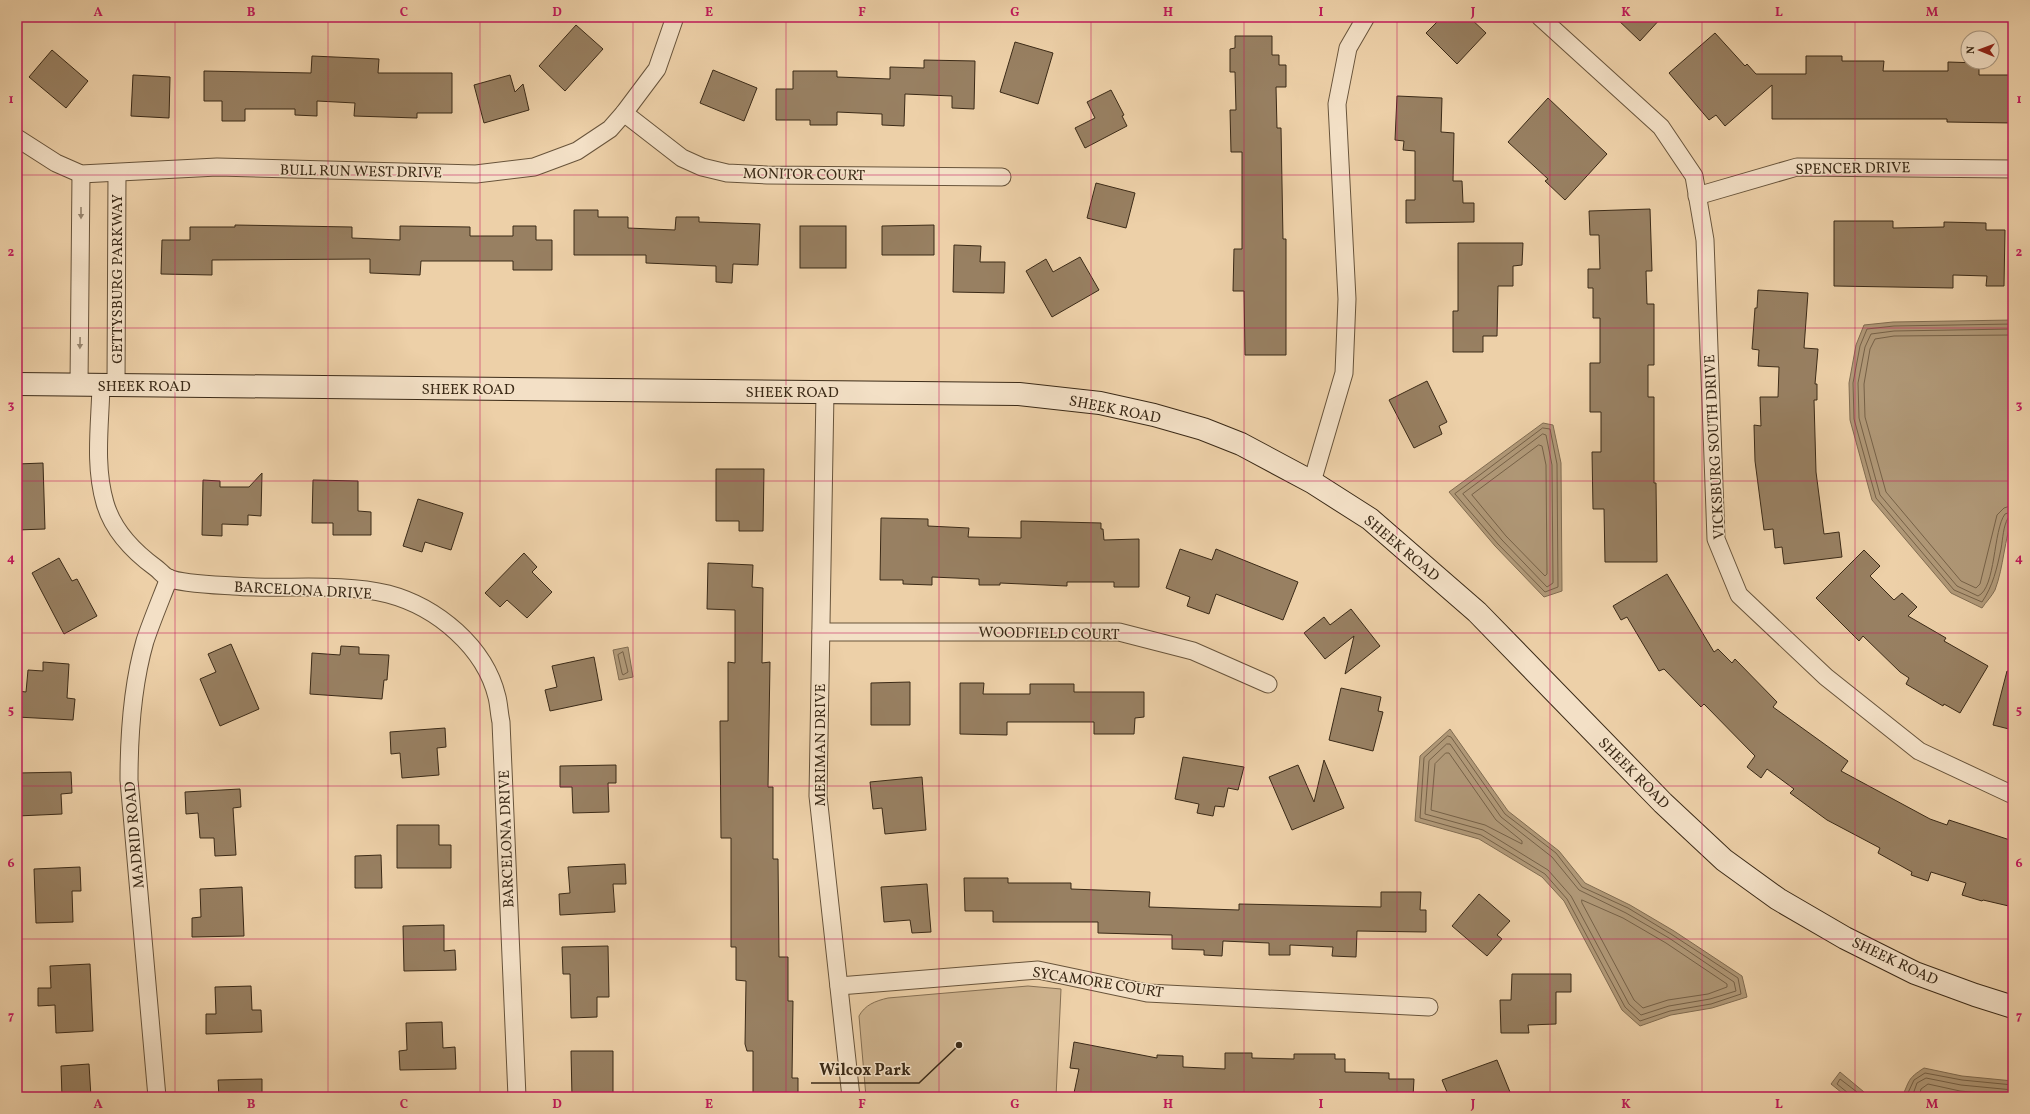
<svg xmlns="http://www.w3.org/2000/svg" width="2030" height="1114" font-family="Vollkorn,serif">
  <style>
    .green { fill: #cfb48f; stroke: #856f53 }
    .water { fill: #b09877; stroke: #816c51 }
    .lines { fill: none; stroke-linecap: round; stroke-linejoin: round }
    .shore { stroke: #766147; stroke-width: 1 }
    .building { fill: #988062; stroke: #3b2a17 }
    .street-casing { stroke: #68543b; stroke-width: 19 }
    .secondary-casing { stroke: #3b2a17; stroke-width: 24 }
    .street { stroke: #f3e0c6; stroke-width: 17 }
    .secondary { stroke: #f3e0c6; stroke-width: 22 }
    .oneway { fill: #97856e }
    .grid { fill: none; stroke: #c2185b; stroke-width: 1; stroke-opacity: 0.55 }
    .labels { text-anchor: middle; stroke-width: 3; stroke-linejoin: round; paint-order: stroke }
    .street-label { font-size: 15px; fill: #3b2a17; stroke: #f3e0c6 }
    .leader { fill: none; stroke: #3b2a17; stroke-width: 1.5 }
    .callout-dot { fill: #3b2a17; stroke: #f3e0c6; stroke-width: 1.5 }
    .callout-label { font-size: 16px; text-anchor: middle; font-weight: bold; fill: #3b2a17; stroke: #f3e0c6; stroke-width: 3; stroke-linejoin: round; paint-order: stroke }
    .neatline { fill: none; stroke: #c2185b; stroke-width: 1.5 }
    .grid-label { font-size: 13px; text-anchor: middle; font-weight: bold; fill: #c2185b }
  </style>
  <rect width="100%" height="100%" fill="#edd0a8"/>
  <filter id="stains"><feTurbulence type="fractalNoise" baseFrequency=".005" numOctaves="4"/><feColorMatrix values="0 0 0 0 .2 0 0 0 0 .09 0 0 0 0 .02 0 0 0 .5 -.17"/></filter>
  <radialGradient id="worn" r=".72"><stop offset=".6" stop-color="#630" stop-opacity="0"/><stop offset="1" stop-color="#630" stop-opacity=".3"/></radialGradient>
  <!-- green -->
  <path class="green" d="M 1028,986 L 1061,989 L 1056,1097 L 866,1097 L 859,1016 C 865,1005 875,1001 888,998 Z"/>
  <!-- water -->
  <g class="water">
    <path d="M 2013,320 L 2013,516 C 2004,540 2004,566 1995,590 C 1992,596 1986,602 1982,608 L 1951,593 L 1872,500 L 1850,420 L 1849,383 L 1856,345 L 1864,325 L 1893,322 Z"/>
    <polygon points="1543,423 1553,425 1561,463 1562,591 1544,597 1495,546 1449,492"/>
    <polygon points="628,647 633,677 619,680 613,650"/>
    <polygon points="1450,729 1508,811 1559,851 1585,883 1630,905 1674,931 1742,976 1747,997 1712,1008 1671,1015 1640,1026 1622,1010 1564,901 1542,877 1479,839 1415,821 1420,756"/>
    <path d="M 1924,1068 L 1962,1076 L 2013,1081 L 2013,1097 L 1902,1097 C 1910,1080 1907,1079 1924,1068 Z"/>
    <polygon points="1840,1072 1864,1092 1860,1097 1847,1097 1831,1084"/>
  </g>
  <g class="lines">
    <!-- shore -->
    <g class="shore">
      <path d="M 2013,324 L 1894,326 L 1867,329 L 1860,346 L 1853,383 L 1854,419 L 1876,498 L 1954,590 L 1982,602 C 1993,586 1997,568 2001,549 C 2003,538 2003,527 2008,518 L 2013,516"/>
      <path d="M 2013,329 L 1894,331 L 1871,334 L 1865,347 L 1858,383 L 1859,418 L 1880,495 L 1957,586 L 1978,596 C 1996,588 1993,530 2005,514 L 2013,511"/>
      <polyline points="2013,335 1894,336 1875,339 1870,349 1864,384 1865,417 1886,492 1961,581 1976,588 1980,584 1997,515 2004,508 2013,505"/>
      <polygon points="1543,428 1550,429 1557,464 1558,587 1545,592 1498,544 1455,494"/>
      <polygon points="1543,434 1546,435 1552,465 1553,583 1547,587 1502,540 1463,494"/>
      <polygon points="1539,445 1542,446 1546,465 1547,574 1545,576 1506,536 1472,495"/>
      <polygon points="623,652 628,672 623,675 622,673 618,655"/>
      <polygon points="1448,736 1451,737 1505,814 1556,853 1582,887 1628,908 1671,934 1738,978 1741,994 1711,1004 1670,1011 1640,1021 1625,1007 1567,899 1545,874 1481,835 1420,818 1424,758"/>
      <polygon points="1447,744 1450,744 1501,817 1552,857 1579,890 1626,913 1669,938 1734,982 1736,991 1710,999 1669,1006 1641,1015 1629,1004 1571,896 1548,870 1483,830 1425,814 1429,761"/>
      <polygon points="1446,753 1449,753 1496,820 1522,841 1522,844 1485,825 1431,810 1435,764"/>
      <polygon points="1582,900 1623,918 1666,943 1727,984 1727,987 1708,994 1668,1000 1643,1008 1634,1000 1582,903"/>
      <polyline points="1849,1097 1848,1093 1837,1084 1840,1079 1857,1092 1857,1097"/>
      <polyline points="1906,1097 1914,1080 1925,1073 1962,1080 2013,1085"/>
      <polyline points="1912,1097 1917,1083 1926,1078 1961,1085 2013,1090"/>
      <polyline points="1919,1097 1921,1089 1928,1084 1960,1091 2013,1096"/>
    </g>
  </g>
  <!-- building -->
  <g class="building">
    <polygon points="1442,17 1469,17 1486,33 1457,64 1426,33"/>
    <polygon points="1615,17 1662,17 1640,41"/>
    <polygon points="576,25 603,49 565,91 539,66"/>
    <polygon points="1715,33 1745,66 1747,64 1756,74 1806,74 1806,56 1842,56 1842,61 1884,61 1883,71 1948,71 1948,62 1979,63 1979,75 2013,75 2013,123 1947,122 1947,119 1772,119 1772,85 1725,126 1716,115 1709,120 1669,73"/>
    <polygon points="1235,36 1272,36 1272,55 1279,55 1279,65 1286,65 1286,87 1276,87 1277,128 1281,128 1283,239 1286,239 1286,355 1245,355 1244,291 1233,291 1234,249 1242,249 1242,152 1231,152 1230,110 1236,110 1235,72 1230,72 1230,49 1235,48"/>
    <polygon points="1015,42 1053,53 1038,104 1000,92"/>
    <polygon points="52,50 88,81 66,108 29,77"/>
    <polygon points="312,56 379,59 378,73 452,73 452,113 417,113 417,118 354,116 355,103 317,101 317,116 295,115 295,109 245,109 245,121 222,121 222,101 204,101 204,71 311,73"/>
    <polygon points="924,60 975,61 974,109 952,108 952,96 905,94 904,126 882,125 882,114 837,112 837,125 810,125 810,120 776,120 776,89 793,89 793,71 837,71 837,77 890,79 890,67 924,68"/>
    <polygon points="713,70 757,88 744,121 700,103"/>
    <polygon points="133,75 170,77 169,118 131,116"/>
    <polygon points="510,75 515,92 523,84 529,110 484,123 474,85"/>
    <polygon points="1111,90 1124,115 1122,116 1127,126 1085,148 1075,128 1095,118 1087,102"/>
    <polygon points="1397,96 1442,98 1441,132 1454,133 1453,181 1462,181 1463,203 1474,203 1474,222 1406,223 1406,200 1415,200 1415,151 1403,150 1404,141 1395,140"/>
    <polygon points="1548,98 1607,154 1565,200 1545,181 1548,179 1508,142"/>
    <polygon points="1096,183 1135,193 1126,228 1087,218"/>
    <polygon points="1650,209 1652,271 1646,271 1647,304 1654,304 1654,365 1648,365 1648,397 1654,397 1654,483 1656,483 1657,562 1605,562 1604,509 1593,509 1592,452 1601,452 1601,412 1590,412 1590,363 1600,363 1600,318 1593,318 1593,288 1588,288 1588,269 1600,269 1599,235 1590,235 1589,211"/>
    <polygon points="574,210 598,210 598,217 628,217 628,228 675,230 676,217 699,217 699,222 760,224 758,265 733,264 732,283 716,282 716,266 646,263 646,255 574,255"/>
    <polygon points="1834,221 1893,221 1893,228 1944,227 1944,222 1986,223 1986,230 2005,230 2004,286 1986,286 1987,276 1953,275 1953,288 1834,286"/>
    <polygon points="235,225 352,227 352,238 400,240 400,226 470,227 470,236 513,236 513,226 536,226 536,240 552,240 552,270 513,270 513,261 421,261 420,275 370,273 370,259 212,260 212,275 161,274 162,240 190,240 190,227 235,227"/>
    <polygon points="934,225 934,255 882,255 882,226"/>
    <rect x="800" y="226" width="46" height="42"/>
    <polygon points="1458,243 1523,243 1522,265 1513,266 1513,286 1498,286 1497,336 1483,336 1483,352 1453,352 1453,311 1458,311"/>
    <polygon points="954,245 981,246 980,262 1005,262 1004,293 953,292"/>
    <polygon points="1080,257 1099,290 1052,317 1026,271 1046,259 1053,272"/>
    <polygon points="1758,290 1808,293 1804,348 1818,349 1815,384 1817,384 1817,400 1814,400 1816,472 1824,534 1839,532 1842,557 1784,564 1782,547 1775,548 1773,529 1764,530 1755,461 1754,425 1761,426 1760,397 1778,397 1779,367 1758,366 1759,350 1752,349 1755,308 1757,308"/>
    <polygon points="1427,381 1447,422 1439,426 1442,434 1414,448 1389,400"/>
    <polygon points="43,463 45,529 17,530 17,464"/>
    <polygon points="716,469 764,469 763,531 739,531 739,521 716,521"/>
    <polygon points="262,473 261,516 248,515 248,525 222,524 222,536 202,535 203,480 220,481 220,487 249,487"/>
    <polygon points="313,480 358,481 358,511 371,512 371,535 333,535 333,523 312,523"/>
    <polygon points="418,499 463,513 451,550 425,542 422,552 403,546"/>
    <polygon points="881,518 928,519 928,526 969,528 968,537 1021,538 1021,521 1101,523 1101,529 1103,529 1104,540 1139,539 1139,587 1114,587 1114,582 1067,582 1067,586 1000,583 1000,585 979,585 979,579 932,577 932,585 903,584 903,580 880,580"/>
    <polygon points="1180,549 1212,560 1216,549 1298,582 1283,620 1216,594 1209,614 1187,606 1190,597 1166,588"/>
    <polygon points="1864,550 1880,566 1870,576 1894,600 1902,593 1917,607 1908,616 1946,638 1944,641 1988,666 1960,713 1944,704 1943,706 1906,684 1909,678 1900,672 1863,636 1859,641 1816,598"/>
    <polygon points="524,553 537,567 532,572 552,592 527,618 507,600 500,607 485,593"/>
    <polygon points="59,558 72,581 77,579 97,616 64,634 32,573"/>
    <polygon points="708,563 753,565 752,587 763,588 762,663 770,662 768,787 773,787 773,859 778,859 779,957 788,957 788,1001 793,1001 792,1078 798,1078 798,1097 753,1097 753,1051 747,1051 745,1044 746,981 736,980 736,947 731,947 731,838 721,838 720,721 728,721 728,662 735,663 735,610 707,609"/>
    <polygon points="1667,574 1714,652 1718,649 1732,663 1735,659 1777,702 1773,707 1848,761 1841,771 1930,819 1947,825 1949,820 2013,841 2013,907 1983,900 1982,901 1962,895 1966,883 1931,872 1928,881 1911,875 1912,872 1878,853 1880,848 1827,820 1790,793 1794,789 1767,769 1761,778 1747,767 1755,756 1704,704 1701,707 1664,669 1659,671 1627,617 1621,620 1613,606"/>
    <polygon points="1351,609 1380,646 1345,674 1354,636 1325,659 1304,633 1324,617 1330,625"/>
    <polygon points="231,644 259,709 220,726 200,679 216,672 208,654"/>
    <polygon points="341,646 359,647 359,654 389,655 387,680 384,680 382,699 310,694 312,653 340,655"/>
    <polygon points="594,657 602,700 550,711 545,690 557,687 552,666"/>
    <polygon points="43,662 69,664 67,698 75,699 73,720 17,717 18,691 26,692 28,670 43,671"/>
    <polygon points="2007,671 2013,672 2013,730 1993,725"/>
    <polygon points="910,682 910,725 871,725 871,683"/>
    <polygon points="960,683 984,683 983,694 1030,694 1030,684 1074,684 1074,692 1144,692 1144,717 1135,718 1134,734 1094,734 1094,722 1007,722 1007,735 960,734"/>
    <polygon points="1341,688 1381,697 1378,711 1383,712 1373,751 1329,740"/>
    <polygon points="445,728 446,747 437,748 439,775 402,778 400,753 391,754 390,732"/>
    <polygon points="1183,757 1244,767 1238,790 1228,788 1224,807 1215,806 1213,816 1197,813 1199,804 1175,799"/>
    <polygon points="1324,760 1344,808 1292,830 1269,777 1298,765 1314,802"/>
    <polygon points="616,765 616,783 608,783 609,812 573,813 572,787 560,787 560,766"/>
    <polygon points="71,772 72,793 61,794 62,814 17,816 18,773"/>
    <polygon points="922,777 926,830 885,834 882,808 873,809 870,782"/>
    <polygon points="240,789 241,807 233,808 236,855 215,856 214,838 200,838 198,813 186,814 185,792"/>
    <polygon points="397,825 439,825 439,845 451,845 451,868 397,868"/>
    <polygon points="381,855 382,888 355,888 355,856"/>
    <polygon points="625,864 626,884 613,884 615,912 560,915 559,894 570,893 568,867"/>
    <polygon points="80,867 81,891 72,891 73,922 36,923 34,869"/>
    <polygon points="964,878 1008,878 1008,883 1071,883 1071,889 1150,892 1149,907 1239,910 1239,904 1381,907 1381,892 1421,892 1420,910 1426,910 1426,932 1357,931 1356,957 1332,956 1333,947 1290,945 1290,955 1269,955 1269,943 1223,941 1222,956 1204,955 1204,950 1172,949 1172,935 1098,933 1098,922 993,922 993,911 965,911"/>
    <polygon points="927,884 931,932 912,933 910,920 884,922 881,887"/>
    <polygon points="242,887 244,936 192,937 192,918 201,917 200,889"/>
    <polygon points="1479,894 1510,921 1497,935 1502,939 1487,956 1452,926"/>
    <polygon points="444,925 444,951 455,950 456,970 404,971 403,926"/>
    <polygon points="608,946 609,997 597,997 597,1017 571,1018 570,974 563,974 562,947"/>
    <polygon points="90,964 93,1031 56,1033 55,1005 38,1006 38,988 51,988 50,966"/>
    <polygon points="1512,974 1571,974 1571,992 1556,992 1556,1024 1528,1025 1529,1033 1501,1033 1500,1000 1511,1000"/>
    <polygon points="251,986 252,1010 261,1010 262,1032 206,1034 206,1014 216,1014 215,987"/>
    <polygon points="442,1022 443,1048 455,1047 456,1069 400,1070 399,1051 407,1050 406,1023"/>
    <polygon points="1074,1042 1157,1058 1157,1055 1183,1056 1183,1067 1225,1069 1225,1053 1252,1053 1252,1058 1294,1059 1294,1054 1335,1054 1335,1059 1345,1059 1345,1072 1389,1073 1389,1079 1414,1079 1413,1097 1096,1097 1074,1093 1079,1069 1070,1068"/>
    <polygon points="571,1051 613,1051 613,1097 572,1097"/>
    <polygon points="1497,1060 1512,1097 1449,1097 1442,1080"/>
    <polygon points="89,1064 91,1097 62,1097 61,1066"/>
    <polygon points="262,1079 262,1097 219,1097 218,1080"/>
  </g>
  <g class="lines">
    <defs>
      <g id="street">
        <polyline points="1540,17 1661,127 1694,176 1705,240 1716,539 1739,595 1826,677 1919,751 2013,795"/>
        <polyline points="624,113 682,158 702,167 727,173 767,175 1002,177"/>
        <polyline points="17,138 56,163 81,174 217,167 476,174 534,167 577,151 610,129 624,113 657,69 675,17"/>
        <polyline points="1697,196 1797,167 2013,169"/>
        <polyline points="79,385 81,174"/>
        <path d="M 101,386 C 100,425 94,465 105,503 C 113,531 134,552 156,568 C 160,571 164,576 168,578 C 182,584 217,585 233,586 C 284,590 339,582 388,594 C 437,607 485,647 497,697 C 499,705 499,713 501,722 L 517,1097"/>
        <polyline points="116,386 117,173"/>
        <polyline points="825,392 818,796 851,1097"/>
        <polyline points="1312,482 1344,373 1347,299 1337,104 1348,48 1366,17"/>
        <polyline points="821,632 1119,632 1193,651 1268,684"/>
        <polyline points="839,986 1038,970 1147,993 1429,1007"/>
        <path d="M 157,1097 L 129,780 C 129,733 132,686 145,641 C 152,620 161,599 169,578"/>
      </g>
      <polyline id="secondary" points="17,384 1019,394 1100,403 1154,415 1203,429 1241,444 1312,482 1370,519 1477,612 1663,803 1724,860 1778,899 1845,938 1915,973 1975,995 2013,1007"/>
    </defs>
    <!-- street casing -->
    <use href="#street" class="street-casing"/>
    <!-- secondary casing -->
    <use href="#secondary" class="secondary-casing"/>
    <!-- street -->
    <use href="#street" class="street"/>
    <!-- secondary -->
    <use href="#secondary" class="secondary"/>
  </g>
  <!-- one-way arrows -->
  <defs><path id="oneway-solid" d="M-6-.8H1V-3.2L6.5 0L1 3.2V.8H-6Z"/></defs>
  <g class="oneway">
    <use href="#oneway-solid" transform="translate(81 213) rotate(90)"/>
    <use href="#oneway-solid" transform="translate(80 343) rotate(91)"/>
  </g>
  <!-- grid -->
  <path class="grid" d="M 175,17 L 175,1097M 328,17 L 328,1097M 480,17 L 480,1097M 633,17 L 633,1097M 786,17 L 786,1097M 939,17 L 939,1097M 1091,17 L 1091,1097M 1244,17 L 1244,1097M 1397,17 L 1397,1097M 1550,17 L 1550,1097M 1702,17 L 1702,1097M 1855,17 L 1855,1097M 17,175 L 2013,175M 17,328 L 2013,328M 17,481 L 2013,481M 17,633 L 2013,633M 17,786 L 2013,786M 17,939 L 2013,939"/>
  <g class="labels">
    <!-- street labels -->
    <g class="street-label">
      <text transform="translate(1853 168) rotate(-1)" y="5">SPENCER DRIVE</text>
      <text transform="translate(361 171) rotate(1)" y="5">BULL RUN WEST DRIVE</text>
      <text transform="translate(804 174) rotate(1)" y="5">MONITOR COURT</text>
      <text transform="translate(117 279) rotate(-90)" y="5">GETTYSBURG PARKWAY</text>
      <text x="144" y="391">SHEEK ROAD</text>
      <text x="468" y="394">SHEEK ROAD</text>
      <text x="792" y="397">SHEEK ROAD</text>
      <text transform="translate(1115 409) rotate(11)" y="5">SHEEK ROAD</text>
      <text transform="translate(1714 447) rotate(-93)" y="5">VICKSBURG SOUTH DRIVE</text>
      <text transform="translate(1402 548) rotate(40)" y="5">SHEEK ROAD</text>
      <text transform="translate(303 590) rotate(3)" y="5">BARCELONA DRIVE</text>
      <text transform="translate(1049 633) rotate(1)" y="5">WOODFIELD COURT</text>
      <text transform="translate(820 745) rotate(-90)" y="5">MERIMAN DRIVE</text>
      <text transform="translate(1634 773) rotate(45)" y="5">SHEEK ROAD</text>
      <text transform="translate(134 835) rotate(-95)" y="5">MADRID ROAD</text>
      <text transform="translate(506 839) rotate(-92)" y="5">BARCELONA DRIVE</text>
      <text transform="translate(1895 961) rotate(25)" y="5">SHEEK ROAD</text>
      <text transform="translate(1098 982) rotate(9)" y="5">SYCAMORE COURT</text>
    </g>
  </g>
  <!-- callouts -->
  <path class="leader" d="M959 1045L919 1083H811"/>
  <circle class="callout-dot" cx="959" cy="1045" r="4"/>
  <g class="callout-label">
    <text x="865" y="1075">Wilcox Park</text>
  </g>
  <!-- margin -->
  <rect width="2030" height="1114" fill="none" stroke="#edd0a8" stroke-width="44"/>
  <!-- north arrow -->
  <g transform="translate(1980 50) rotate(271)"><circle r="19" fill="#f3e0c6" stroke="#a99780"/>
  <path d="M0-3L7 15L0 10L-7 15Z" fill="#8f2418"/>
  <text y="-6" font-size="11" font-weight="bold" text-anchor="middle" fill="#3b2a17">N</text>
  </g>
  <rect x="22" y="22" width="1986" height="1070" class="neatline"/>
  <g class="grid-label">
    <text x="98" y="16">A</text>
    <text x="251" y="16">B</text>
    <text x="404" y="16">C</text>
    <text x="557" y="16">D</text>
    <text x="709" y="16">E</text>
    <text x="862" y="16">F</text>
    <text x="1015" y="16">G</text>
    <text x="1168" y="16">H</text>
    <text x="1321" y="16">I</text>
    <text x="1473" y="16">J</text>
    <text x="1626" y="16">K</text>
    <text x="1779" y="16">L</text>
    <text x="1932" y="16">M</text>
    <text x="11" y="103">1</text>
    <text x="2019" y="103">1</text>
    <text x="11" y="256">2</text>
    <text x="2019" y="256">2</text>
    <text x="11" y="409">3</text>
    <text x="2019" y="409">3</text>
    <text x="11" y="562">4</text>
    <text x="2019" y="562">4</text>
    <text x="11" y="714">5</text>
    <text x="2019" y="714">5</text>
    <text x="11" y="867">6</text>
    <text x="2019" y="867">6</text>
    <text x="11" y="1020">7</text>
    <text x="2019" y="1020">7</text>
    <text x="98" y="1108">A</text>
    <text x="251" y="1108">B</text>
    <text x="404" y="1108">C</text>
    <text x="557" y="1108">D</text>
    <text x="709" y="1108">E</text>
    <text x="862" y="1108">F</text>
    <text x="1015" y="1108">G</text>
    <text x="1168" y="1108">H</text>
    <text x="1321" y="1108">I</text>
    <text x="1473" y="1108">J</text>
    <text x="1626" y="1108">K</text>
    <text x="1779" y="1108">L</text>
    <text x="1932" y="1108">M</text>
  </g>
  <rect width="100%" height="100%" filter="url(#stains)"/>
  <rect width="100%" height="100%" fill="url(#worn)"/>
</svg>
